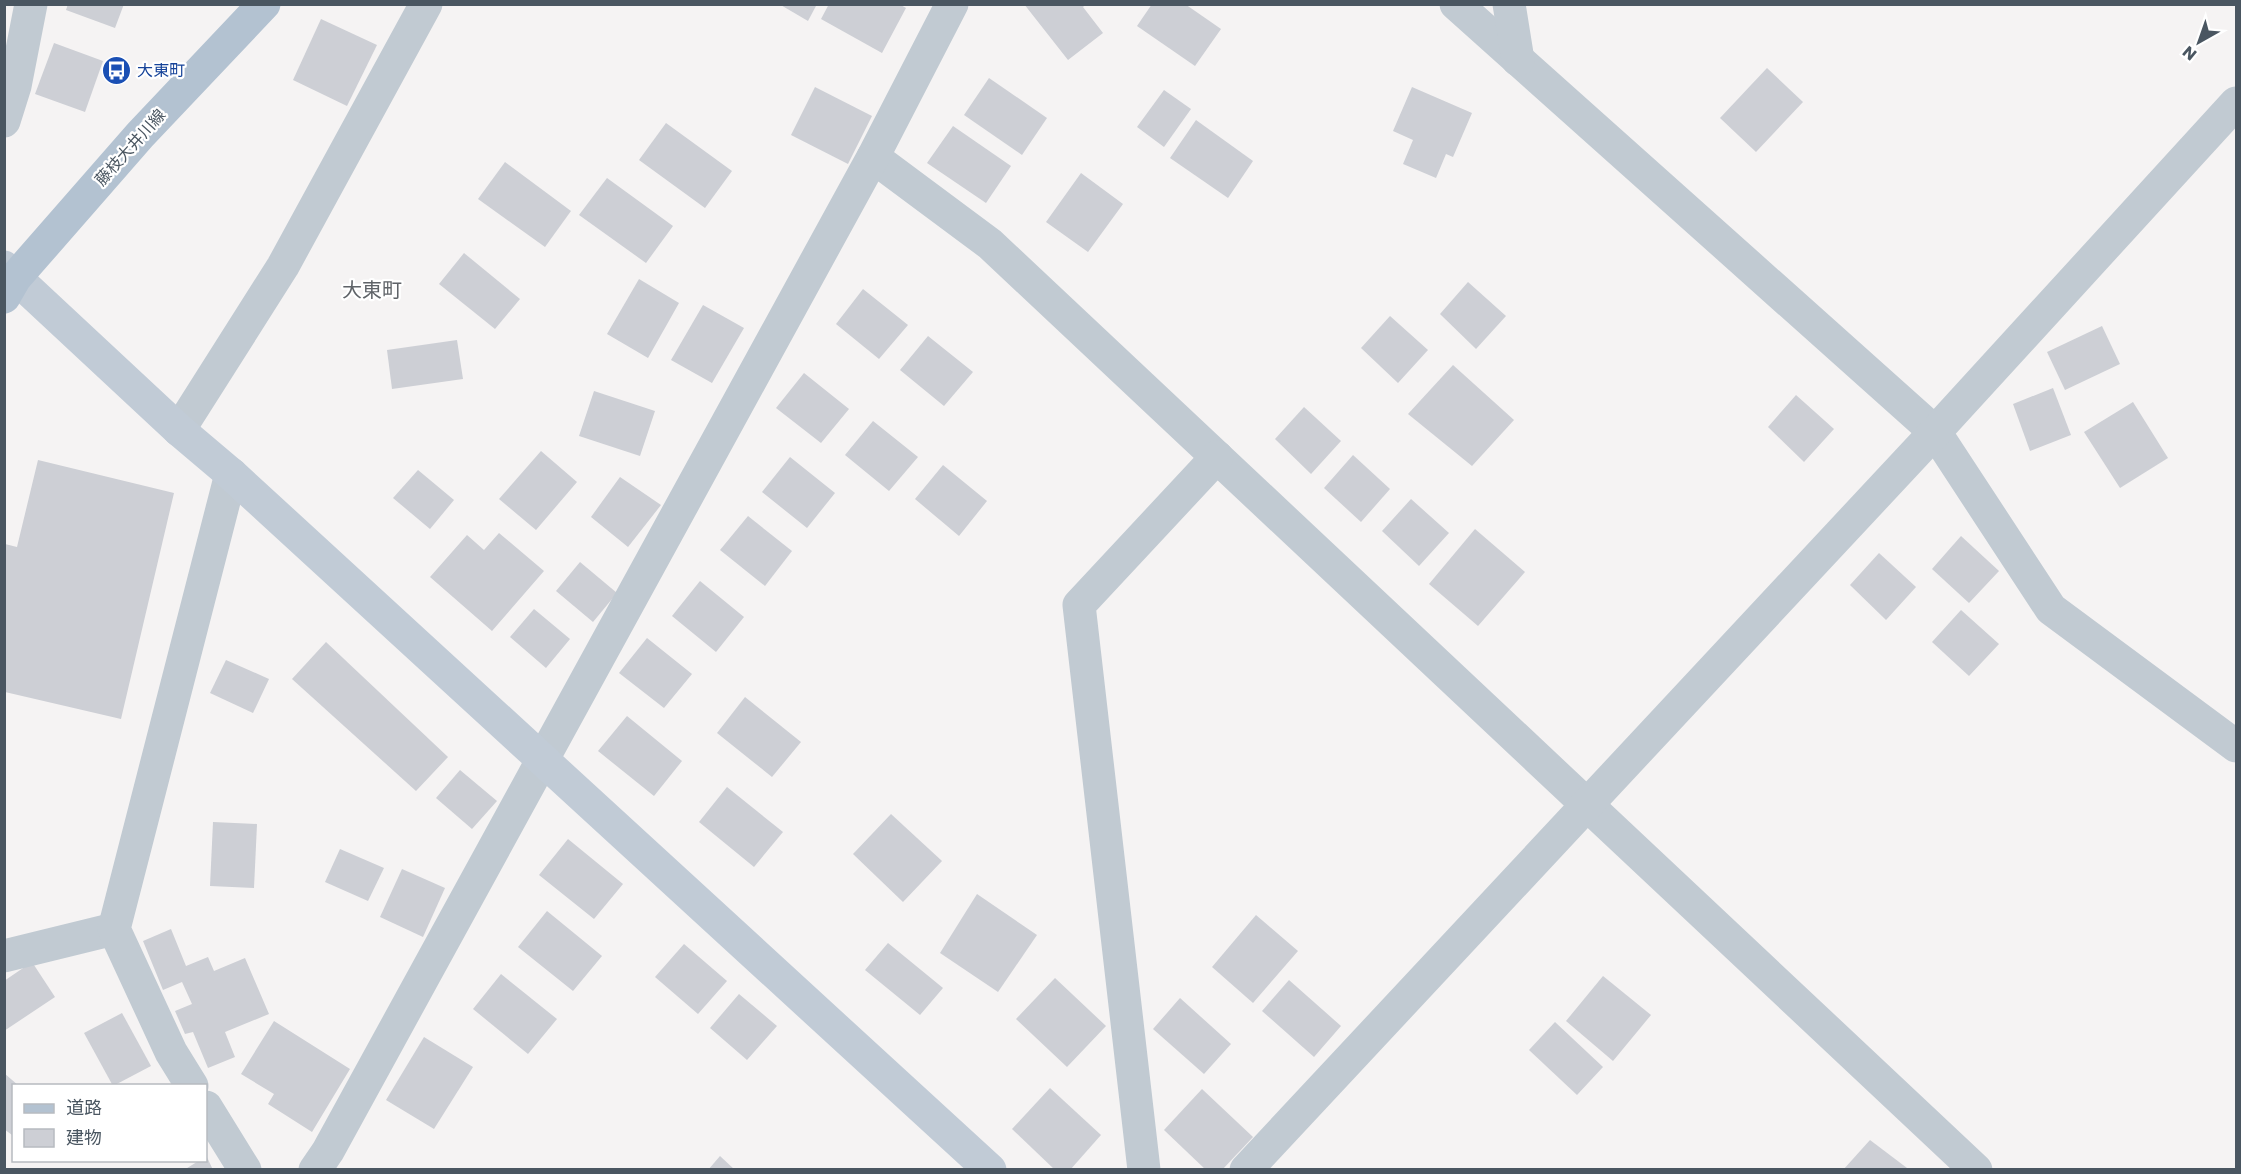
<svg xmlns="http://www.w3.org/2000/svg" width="2241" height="1174" font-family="Poppins,'Noto Sans JP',sans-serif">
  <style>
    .building { fill: #cdcfd5 }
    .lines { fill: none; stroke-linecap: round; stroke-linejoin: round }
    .street { stroke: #c1cad2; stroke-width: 33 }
    .secondary { stroke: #c1cbd6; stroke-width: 33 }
    .primary { stroke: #b3c2d1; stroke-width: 33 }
    .labels { text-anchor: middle; stroke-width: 4.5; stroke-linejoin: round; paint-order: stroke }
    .transit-label { font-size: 16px; fill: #164399; stroke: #fff; text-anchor: start }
    .street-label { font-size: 16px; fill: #4a5661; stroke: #fff }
    .quarter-label { font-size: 20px; fill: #5f6368; stroke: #fff }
  </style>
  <rect width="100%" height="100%" fill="#f5f3f3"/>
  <!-- building -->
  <g class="building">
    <polygon points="68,4 124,4 115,28 66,10"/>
    <polygon points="779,4 817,4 808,21"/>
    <polygon points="829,4 899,4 906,8 882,53 821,19"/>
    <polygon points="1024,4 1086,4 1083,7 1103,33 1068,60"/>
    <polygon points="1152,4 1185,4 1221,29 1195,66 1137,26"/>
    <polygon points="321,19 377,45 347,106 293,80"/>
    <polygon points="54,43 103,61 85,112 35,94"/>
    <polygon points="1767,68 1803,102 1756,152 1720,118"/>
    <polygon points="989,78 1047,118 1022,155 964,115"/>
    <polygon points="815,87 872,116 848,164 791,135"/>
    <polygon points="1412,87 1472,113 1453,157 1446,154 1436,178 1403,164 1413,140 1393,131"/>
    <polygon points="1164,90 1191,109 1164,147 1137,127"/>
    <polygon points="1196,120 1253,161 1228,198 1170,158"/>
    <polygon points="666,123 732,171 705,208 639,160"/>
    <polygon points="953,126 1011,166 986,203 927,163"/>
    <polygon points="505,162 571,211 545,247 478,199"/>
    <polygon points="1081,173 1123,204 1088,252 1046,222"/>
    <polygon points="607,178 673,226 646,263 579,215"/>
    <polygon points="464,253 520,299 495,329 439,284"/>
    <polygon points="639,279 679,303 648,358 607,334"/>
    <polygon points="1468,282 1506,316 1476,349 1440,314"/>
    <polygon points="863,289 908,325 879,359 836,324"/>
    <polygon points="703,305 744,328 712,383 671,360"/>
    <polygon points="1390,316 1428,350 1398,383 1361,348"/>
    <polygon points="2102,326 2120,364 2065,390 2047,352"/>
    <polygon points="928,336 973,372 944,406 900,370"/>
    <polygon points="457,340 463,379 392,389 387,350"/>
    <polygon points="1453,365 1514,420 1472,466 1408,414"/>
    <polygon points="804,373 849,409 821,443 776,408"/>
    <polygon points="2053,388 2071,435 2030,451 2013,404"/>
    <polygon points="594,391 655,411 640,456 579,436"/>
    <polygon points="1796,395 1834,429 1804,462 1768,427"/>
    <polygon points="2133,402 2168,458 2120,488 2084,432"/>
    <polygon points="1304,407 1341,441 1311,474 1275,439"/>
    <polygon points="873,421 918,457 889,491 845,455"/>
    <polygon points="541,451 577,482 536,530 499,499"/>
    <polygon points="1353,455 1390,489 1361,522 1324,488"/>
    <polygon points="790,457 835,493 807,528 762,492"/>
    <polygon points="38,460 174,493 121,719 5,692 5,544 17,547"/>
    <polygon points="943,465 987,501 959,536 915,499"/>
    <polygon points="418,470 454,500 430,529 393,498"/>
    <polygon points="620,477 661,505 628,547 591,517"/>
    <polygon points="1411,499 1449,533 1419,566 1382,531"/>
    <polygon points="748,516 792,551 765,586 720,550"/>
    <polygon points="1475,529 1525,572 1478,626 1429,584"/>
    <polygon points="499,533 544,571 492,631 430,577 467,535 484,550"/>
    <polygon points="1961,536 1999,571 1969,603 1932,569"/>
    <polygon points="1879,553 1916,587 1886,620 1850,585"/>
    <polygon points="580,562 617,593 593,622 556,591"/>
    <polygon points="700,581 744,617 716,652 672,616"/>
    <polygon points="534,609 570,639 546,668 510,637"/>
    <polygon points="1961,610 1999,644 1969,676 1932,642"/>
    <polygon points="647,638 692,674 664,708 619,673"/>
    <polygon points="326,642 448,757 416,791 292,679"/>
    <polygon points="226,660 269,679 253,713 210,693"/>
    <polygon points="745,697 801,742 772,777 717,733"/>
    <polygon points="627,716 682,761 654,796 598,751"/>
    <polygon points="460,770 497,801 472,829 436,798"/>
    <polygon points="727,787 783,832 754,867 699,822"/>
    <polygon points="891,814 942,861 903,902 853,854"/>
    <polygon points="213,822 257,824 254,888 210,886"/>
    <polygon points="568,839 623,884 594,919 539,875"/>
    <polygon points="340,849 384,868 368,901 325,882"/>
    <polygon points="402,869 445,888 423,937 380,917"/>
    <polygon points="977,894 1037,935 998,992 940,953"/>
    <polygon points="547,911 602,956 573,991 518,947"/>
    <polygon points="1256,915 1298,951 1253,1003 1212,967"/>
    <polygon points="171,929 186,966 208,957 214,971 245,958 269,1014 225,1032 235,1057 208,1068 193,1032 185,1034 175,1011 192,1004 182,982 163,990 143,941"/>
    <polygon points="888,943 943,988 920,1015 865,970"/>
    <polygon points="684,944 727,981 698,1014 655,977"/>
    <polygon points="32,962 55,997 4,1031 4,981"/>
    <polygon points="501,974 557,1019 528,1054 473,1009"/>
    <polygon points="1603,976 1651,1015 1613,1061 1566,1021"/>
    <polygon points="1055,978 1106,1026 1067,1067 1016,1019"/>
    <polygon points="1289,980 1341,1026 1314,1057 1262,1011"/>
    <polygon points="739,994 777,1026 747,1060 710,1028"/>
    <polygon points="1180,998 1231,1044 1204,1074 1153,1029"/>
    <polygon points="122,1013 151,1066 113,1086 84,1033"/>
    <polygon points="274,1021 350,1069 312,1132 268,1104 274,1094 241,1074"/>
    <polygon points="1555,1022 1603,1067 1577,1095 1529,1050"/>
    <polygon points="424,1037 473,1067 434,1129 386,1100"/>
    <polygon points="4,1073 19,1086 14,1086 12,1135 4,1129"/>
    <polygon points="1050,1088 1101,1135 1070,1170 1055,1170 1012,1129"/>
    <polygon points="1202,1089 1253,1137 1222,1170 1206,1170 1164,1130"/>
    <polygon points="1870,1140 1907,1168 1843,1170"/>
    <polygon points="206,1155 213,1170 184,1170 200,1160 206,1160"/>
    <polygon points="720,1156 735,1170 708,1170"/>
  </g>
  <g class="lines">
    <!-- street -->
    <g class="street">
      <polyline points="1456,4 1935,432 2051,609 2236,746"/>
      <polyline points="1509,4 1518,60"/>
      <polyline points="4,121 15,86 31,4"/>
      <polyline points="873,157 990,244 1976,1170"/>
      <polyline points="179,430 283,266 426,4"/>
      <polyline points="4,956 114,929"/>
      <polyline points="192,1086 171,1052 114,929 231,474"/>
      <polyline points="206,1107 245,1170"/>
      <polyline points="315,1170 328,1151 873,157 952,4"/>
      <polyline points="1144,1170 1079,605 1217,457"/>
      <polyline points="1246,1170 1935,432 2236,103"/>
    </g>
    <!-- secondary -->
    <polyline class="secondary" points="4,267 179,430 231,474 990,1170"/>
    <!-- primary -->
    <polyline class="primary" points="4,297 15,278 140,135 264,4"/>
  </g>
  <!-- icons -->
  <defs>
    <symbol id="bus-disc" viewBox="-11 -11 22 22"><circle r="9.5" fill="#1a4fb4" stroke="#fff"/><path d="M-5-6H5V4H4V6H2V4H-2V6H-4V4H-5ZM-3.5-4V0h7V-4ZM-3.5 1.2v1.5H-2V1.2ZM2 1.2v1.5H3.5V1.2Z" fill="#fff"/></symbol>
  </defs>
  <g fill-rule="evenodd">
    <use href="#bus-disc" x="100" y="54" width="33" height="33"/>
  </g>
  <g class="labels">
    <!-- transit labels -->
    <g class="transit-label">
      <text x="137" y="76">大東町</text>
    </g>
    <!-- street labels -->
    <g class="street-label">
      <text transform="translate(130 147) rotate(-48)" y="6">藤枝大井川線</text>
    </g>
    <!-- quarter labels -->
    <g class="quarter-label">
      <text x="372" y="297">大東町</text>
    </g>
  </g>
  <!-- border -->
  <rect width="2241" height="1174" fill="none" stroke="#4a5661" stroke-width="12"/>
  <!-- legend -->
  <rect x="12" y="1084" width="195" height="78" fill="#ffffff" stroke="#b7bbc0" stroke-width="1.5"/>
  <rect x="24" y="1104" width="30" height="9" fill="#b3c2d1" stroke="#b7bbc0" stroke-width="1.5"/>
  <text x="66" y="1114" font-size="18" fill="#4a5661">道路</text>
  <rect x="24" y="1129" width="30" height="18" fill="#cdcfd5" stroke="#b7bbc0" stroke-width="1.5"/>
  <text x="66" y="1144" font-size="18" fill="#4a5661">建物</text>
  <!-- north arrow -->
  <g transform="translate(2199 42) rotate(220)" stroke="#ffffff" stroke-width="4.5" paint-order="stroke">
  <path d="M0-4.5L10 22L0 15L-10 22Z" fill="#4a5661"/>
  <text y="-9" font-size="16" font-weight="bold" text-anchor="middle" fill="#4a5661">N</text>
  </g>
</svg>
